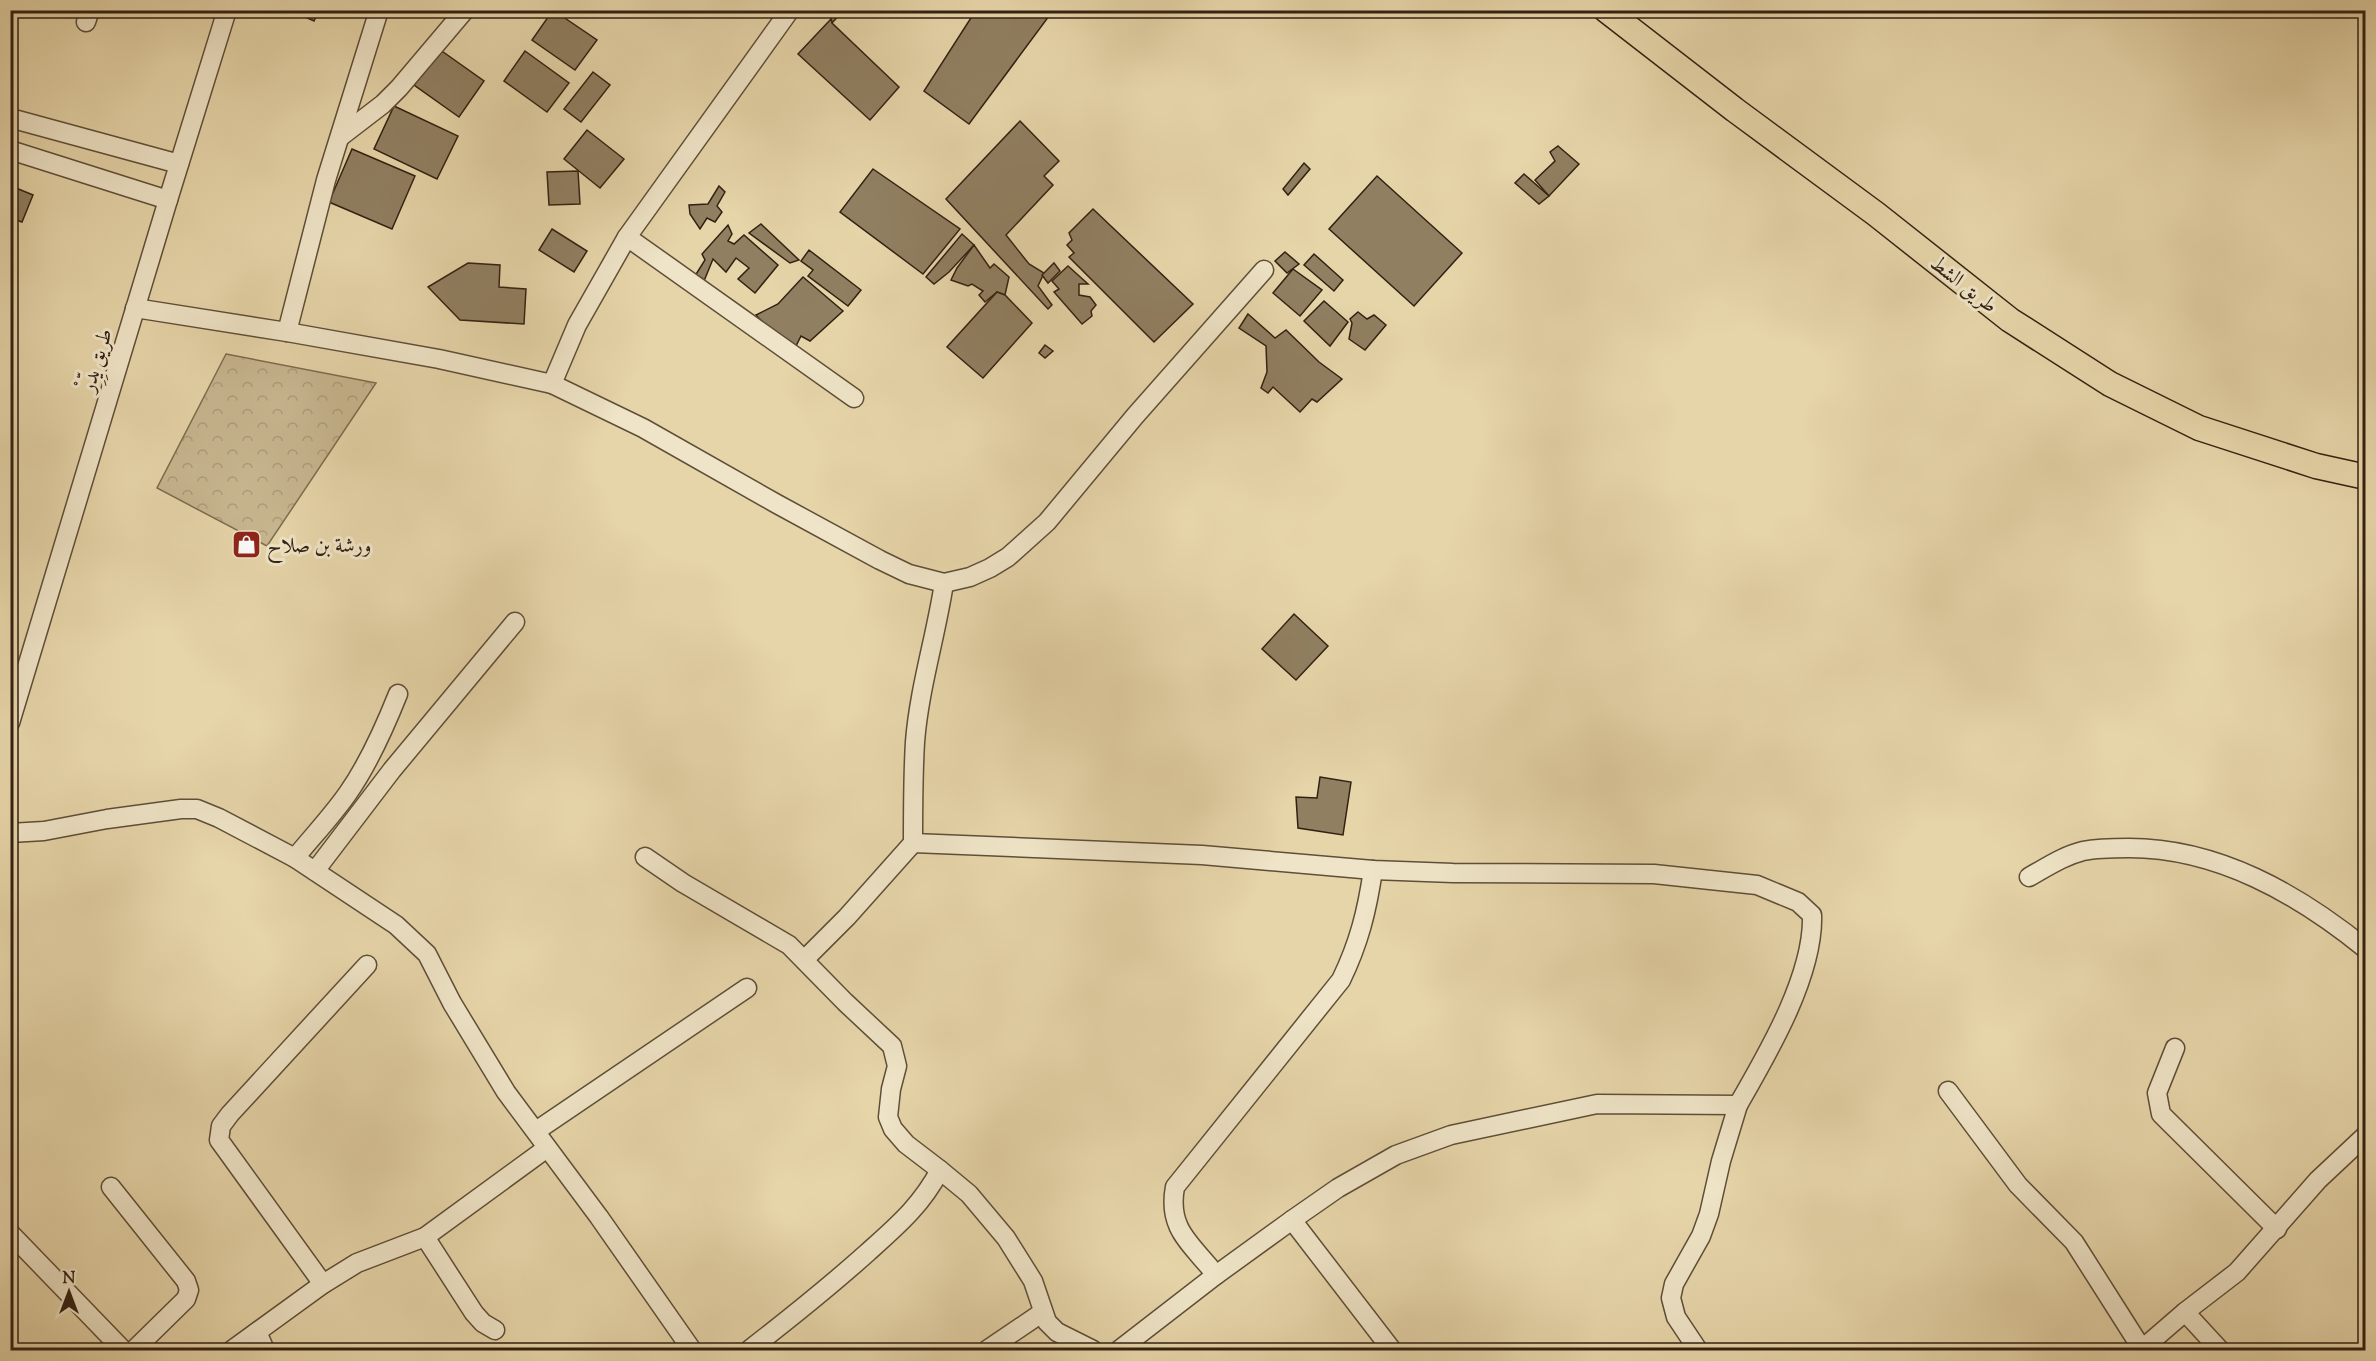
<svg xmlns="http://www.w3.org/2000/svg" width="2376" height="1361" font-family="'Sorts Mill Goudy',Amiri,serif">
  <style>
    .park { fill: url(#park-crowns); stroke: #7c6c50; stroke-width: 1.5 }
    .building { fill: #907f61; stroke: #322112; stroke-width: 1.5 }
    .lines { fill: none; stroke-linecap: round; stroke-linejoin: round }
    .minor-casing { stroke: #5f4e38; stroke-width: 21 }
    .major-casing { stroke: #322112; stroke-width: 27 }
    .minor { stroke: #efe4c7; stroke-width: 18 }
    .major { stroke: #e6d5a9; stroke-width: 24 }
    .labels { text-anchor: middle; stroke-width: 6; stroke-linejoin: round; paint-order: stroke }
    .street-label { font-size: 21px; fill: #322112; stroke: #efe4c7 }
    .poi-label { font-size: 21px; fill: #322112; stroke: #efe4c7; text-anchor: start }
  </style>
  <defs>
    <pattern id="park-crowns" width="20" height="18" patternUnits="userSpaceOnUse" patternTransform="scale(1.5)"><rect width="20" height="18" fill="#c7b68f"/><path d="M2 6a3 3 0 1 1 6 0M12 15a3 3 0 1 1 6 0" fill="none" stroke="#ab9c7a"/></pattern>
  </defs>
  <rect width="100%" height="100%" fill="#e6d5a9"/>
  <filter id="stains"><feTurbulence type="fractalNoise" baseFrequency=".00333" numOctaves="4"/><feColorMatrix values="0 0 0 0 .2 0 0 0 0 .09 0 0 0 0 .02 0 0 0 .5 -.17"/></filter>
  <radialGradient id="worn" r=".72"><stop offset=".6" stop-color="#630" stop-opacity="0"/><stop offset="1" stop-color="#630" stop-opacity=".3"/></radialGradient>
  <!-- park -->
  <polygon class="park" points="226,354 376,383 267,546 157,488"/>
  <!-- building -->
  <g class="building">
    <polygon points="290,10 319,10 314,21"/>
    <polygon points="553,10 597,40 575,70 532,40"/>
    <polygon points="829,10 844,10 832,23"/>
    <polygon points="976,10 1052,12 969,124 924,91"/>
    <polygon points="831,19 832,23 899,87 870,120 798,54"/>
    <polygon points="439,49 484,81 459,117 414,85"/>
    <polygon points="525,51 569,83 547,112 504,81"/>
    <polygon points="593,72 610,85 581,122 564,109"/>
    <polygon points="394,106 458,136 437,179 374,149"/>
    <polygon points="1020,121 1059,161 1044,176 1053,185 1006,235 1029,264 1044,273 1038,286 1052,305 1048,309 946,199"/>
    <polygon points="587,130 624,159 600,188 564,159"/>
    <polygon points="1558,146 1579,164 1549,196 1535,180 1555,161 1550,152"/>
    <polygon points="352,149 415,176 392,229 329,202"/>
    <polygon points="1304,163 1310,169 1288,195 1283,189"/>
    <polygon points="873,169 960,229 923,274 840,212"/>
    <polygon points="578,171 580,204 549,205 547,172"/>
    <polygon points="1524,174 1549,196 1539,204 1515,183"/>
    <polygon points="1377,176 1462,253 1414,306 1329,229"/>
    <polygon points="719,186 725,192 717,206 722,212 715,222 707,218 700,229 690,214 689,205 708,204"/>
    <polygon points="16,188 33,195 22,222 10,218 10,202"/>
    <polygon points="1093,209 1193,304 1154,342 1069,257 1074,253 1067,245 1072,240 1069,233"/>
    <polygon points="761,224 799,260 790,263 749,233"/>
    <polygon points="728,225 732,234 728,241 734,244 744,235 778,265 755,293 738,279 749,268 736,258 726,272 713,259 702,286 697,283 701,278 693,279 705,260 702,254"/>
    <polygon points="552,229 587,251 574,272 539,250"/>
    <polygon points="962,234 974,245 949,272 934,284 926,277"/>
    <polygon points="974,245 990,268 994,264 1009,277 1005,295 997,292 985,302 979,295 983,291 972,284 968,286 951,280 957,268"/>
    <polygon points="809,250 861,290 848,306 808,276 813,270 801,261"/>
    <polygon points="1285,252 1299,264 1287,273 1275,261"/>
    <polygon points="1314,254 1343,280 1334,291 1304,265"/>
    <polygon points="468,263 500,265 499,287 526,289 524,324 460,320 428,287"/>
    <polygon points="1054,263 1060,271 1048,283 1042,275"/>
    <polygon points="1068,266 1088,284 1079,284 1079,295 1090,297 1096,305 1091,311 1092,316 1082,324 1054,292 1059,289 1052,281"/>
    <polygon points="1293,269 1322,290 1300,316 1273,293"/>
    <polygon points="803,277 843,311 810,341 801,336 796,346 772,333 756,315 778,304"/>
    <polygon points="997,292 1005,295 1032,323 983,378 947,347"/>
    <polygon points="1324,301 1348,322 1330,346 1304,321"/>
    <polygon points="1358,312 1367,319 1374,315 1386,325 1365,350 1349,339 1352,323 1350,319"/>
    <polygon points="1248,314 1275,338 1286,330 1319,362 1342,379 1317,402 1312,399 1300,412 1273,387 1268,393 1261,388 1267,372 1266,346 1239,328"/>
    <polygon points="1045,345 1053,351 1045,358 1039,353"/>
    <polygon points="1294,614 1328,646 1296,680 1262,649"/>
    <polygon points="1320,777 1351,782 1343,835 1298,828 1296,797 1317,798"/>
  </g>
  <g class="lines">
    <defs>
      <g id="minor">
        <polyline points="86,22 90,10"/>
        <polyline points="10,118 179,164"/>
        <polyline points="340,137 383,104 399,88 465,10"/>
        <polyline points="10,150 168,200"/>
        <polyline points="627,237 854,398"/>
        <polyline points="135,308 287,332 439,359 552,384 643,428 777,504 880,560 909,574 944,583 970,577 990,568 1008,557 1047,522 1135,416 1264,270"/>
        <polyline points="287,332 326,180 379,10"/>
        <polyline points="552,384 577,325 627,237 790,10"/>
        <polyline points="10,723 168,200 227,10"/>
        <polyline points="10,833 44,831 107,819 181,809 197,809 219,818 295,858 396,925 427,954 452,1003 506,1092 599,1217 692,1350"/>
        <path d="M 913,843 L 1202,855 L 1373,870 L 1453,873 L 1654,874 L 1757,885 L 1798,902 L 1812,915 C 1814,975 1768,1053 1738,1105 L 1597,1104 L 1451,1135 L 1396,1155 L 1338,1188 L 1292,1220 L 1216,1275 L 1119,1350"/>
        <path d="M 645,857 L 683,883 L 789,945 L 845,1002 L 892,1046 L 897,1066 L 891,1089 L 888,1117 L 893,1129 L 906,1144 L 940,1170 C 921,1206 897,1226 867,1253 C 829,1287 789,1319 749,1350"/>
        <path d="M 295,858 C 312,837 332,816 348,793 C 369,763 384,729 398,694"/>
        <polyline points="315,871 392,770 515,622"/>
        <path d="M 2029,877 C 2047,867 2063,856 2083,851 C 2098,848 2114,848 2129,848 C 2218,848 2298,894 2366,949"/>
        <path d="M 805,959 L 847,917 L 913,843 C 913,809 913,775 915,742 C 919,689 936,636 944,583"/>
        <polyline points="2175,1048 2157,1093 2161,1114 2277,1229"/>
        <polyline points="1948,1091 2018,1185 2074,1242 2142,1349"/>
        <polyline points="536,1131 747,988"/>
        <polyline points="940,1170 969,1194 1006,1238 1033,1281 1047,1322 1057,1332 1093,1350"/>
        <polyline points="111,1187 186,1281 189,1290 186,1299 134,1350"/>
        <polyline points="1292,1220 1392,1350"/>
        <polyline points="10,1233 123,1350"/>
        <polyline points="425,1237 474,1313 483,1323 495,1330"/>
        <path d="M 1216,1275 C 1192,1244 1167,1230 1175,1187 L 1341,980 C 1359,943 1367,911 1373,870"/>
        <polyline points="323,1284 219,1140 221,1126 230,1114 367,965"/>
        <polyline points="2185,1312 2220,1350"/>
        <polyline points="257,1332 265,1350"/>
        <polyline points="232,1350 323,1284 357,1263 425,1237 547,1148"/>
        <polyline points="987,1350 1043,1312"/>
        <polyline points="1698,1350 1676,1317 1671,1298 1674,1284 1701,1236 1709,1214 1721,1161 1738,1105"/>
        <polyline points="2141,1350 2185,1312 2237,1272 2318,1180 2366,1135"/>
      </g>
      <polyline id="major" points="1606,10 1735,110 1876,214 2010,320 2110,384 2199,428 2316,466 2366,477"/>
    </defs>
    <!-- minor casing -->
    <use href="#minor" class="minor-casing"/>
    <!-- major casing -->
    <use href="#major" class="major-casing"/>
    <!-- minor -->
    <use href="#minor" class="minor"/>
    <!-- major -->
    <use href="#major" class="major"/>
  </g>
  <!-- icons -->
  <defs>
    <symbol id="shop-square" viewBox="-11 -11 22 22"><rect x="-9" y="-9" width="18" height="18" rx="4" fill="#8f2418" stroke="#efe4c7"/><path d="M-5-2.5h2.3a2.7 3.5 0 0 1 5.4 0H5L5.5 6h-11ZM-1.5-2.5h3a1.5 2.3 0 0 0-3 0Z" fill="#fff"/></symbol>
  </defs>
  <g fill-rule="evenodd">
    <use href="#shop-square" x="230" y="528" width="33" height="33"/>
  </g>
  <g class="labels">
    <!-- street labels -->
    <g class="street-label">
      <text transform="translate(1964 284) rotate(38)" y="7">طريق الشط</text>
      <text transform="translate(96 360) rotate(-73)" y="7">طريق يِدِّرْ</text>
    </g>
    <!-- poi labels -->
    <g class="poi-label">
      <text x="267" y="552">ورشة بن صلاح</text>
    </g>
  </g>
  <!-- margin -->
  <rect width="2376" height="1361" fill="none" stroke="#e6d5a9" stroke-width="36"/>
  <rect x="12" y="12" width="2352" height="1337" fill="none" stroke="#322112" stroke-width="3"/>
  <rect x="18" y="18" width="2340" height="1325" fill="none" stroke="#322112" stroke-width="1.5"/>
  <!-- north arrow -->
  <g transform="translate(69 1292)" stroke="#efe4c7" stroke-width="4.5" paint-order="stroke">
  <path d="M0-4.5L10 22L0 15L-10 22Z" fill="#322112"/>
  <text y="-9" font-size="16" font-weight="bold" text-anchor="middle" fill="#322112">N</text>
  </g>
  <rect width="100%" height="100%" filter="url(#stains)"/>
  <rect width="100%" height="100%" fill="url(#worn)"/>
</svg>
